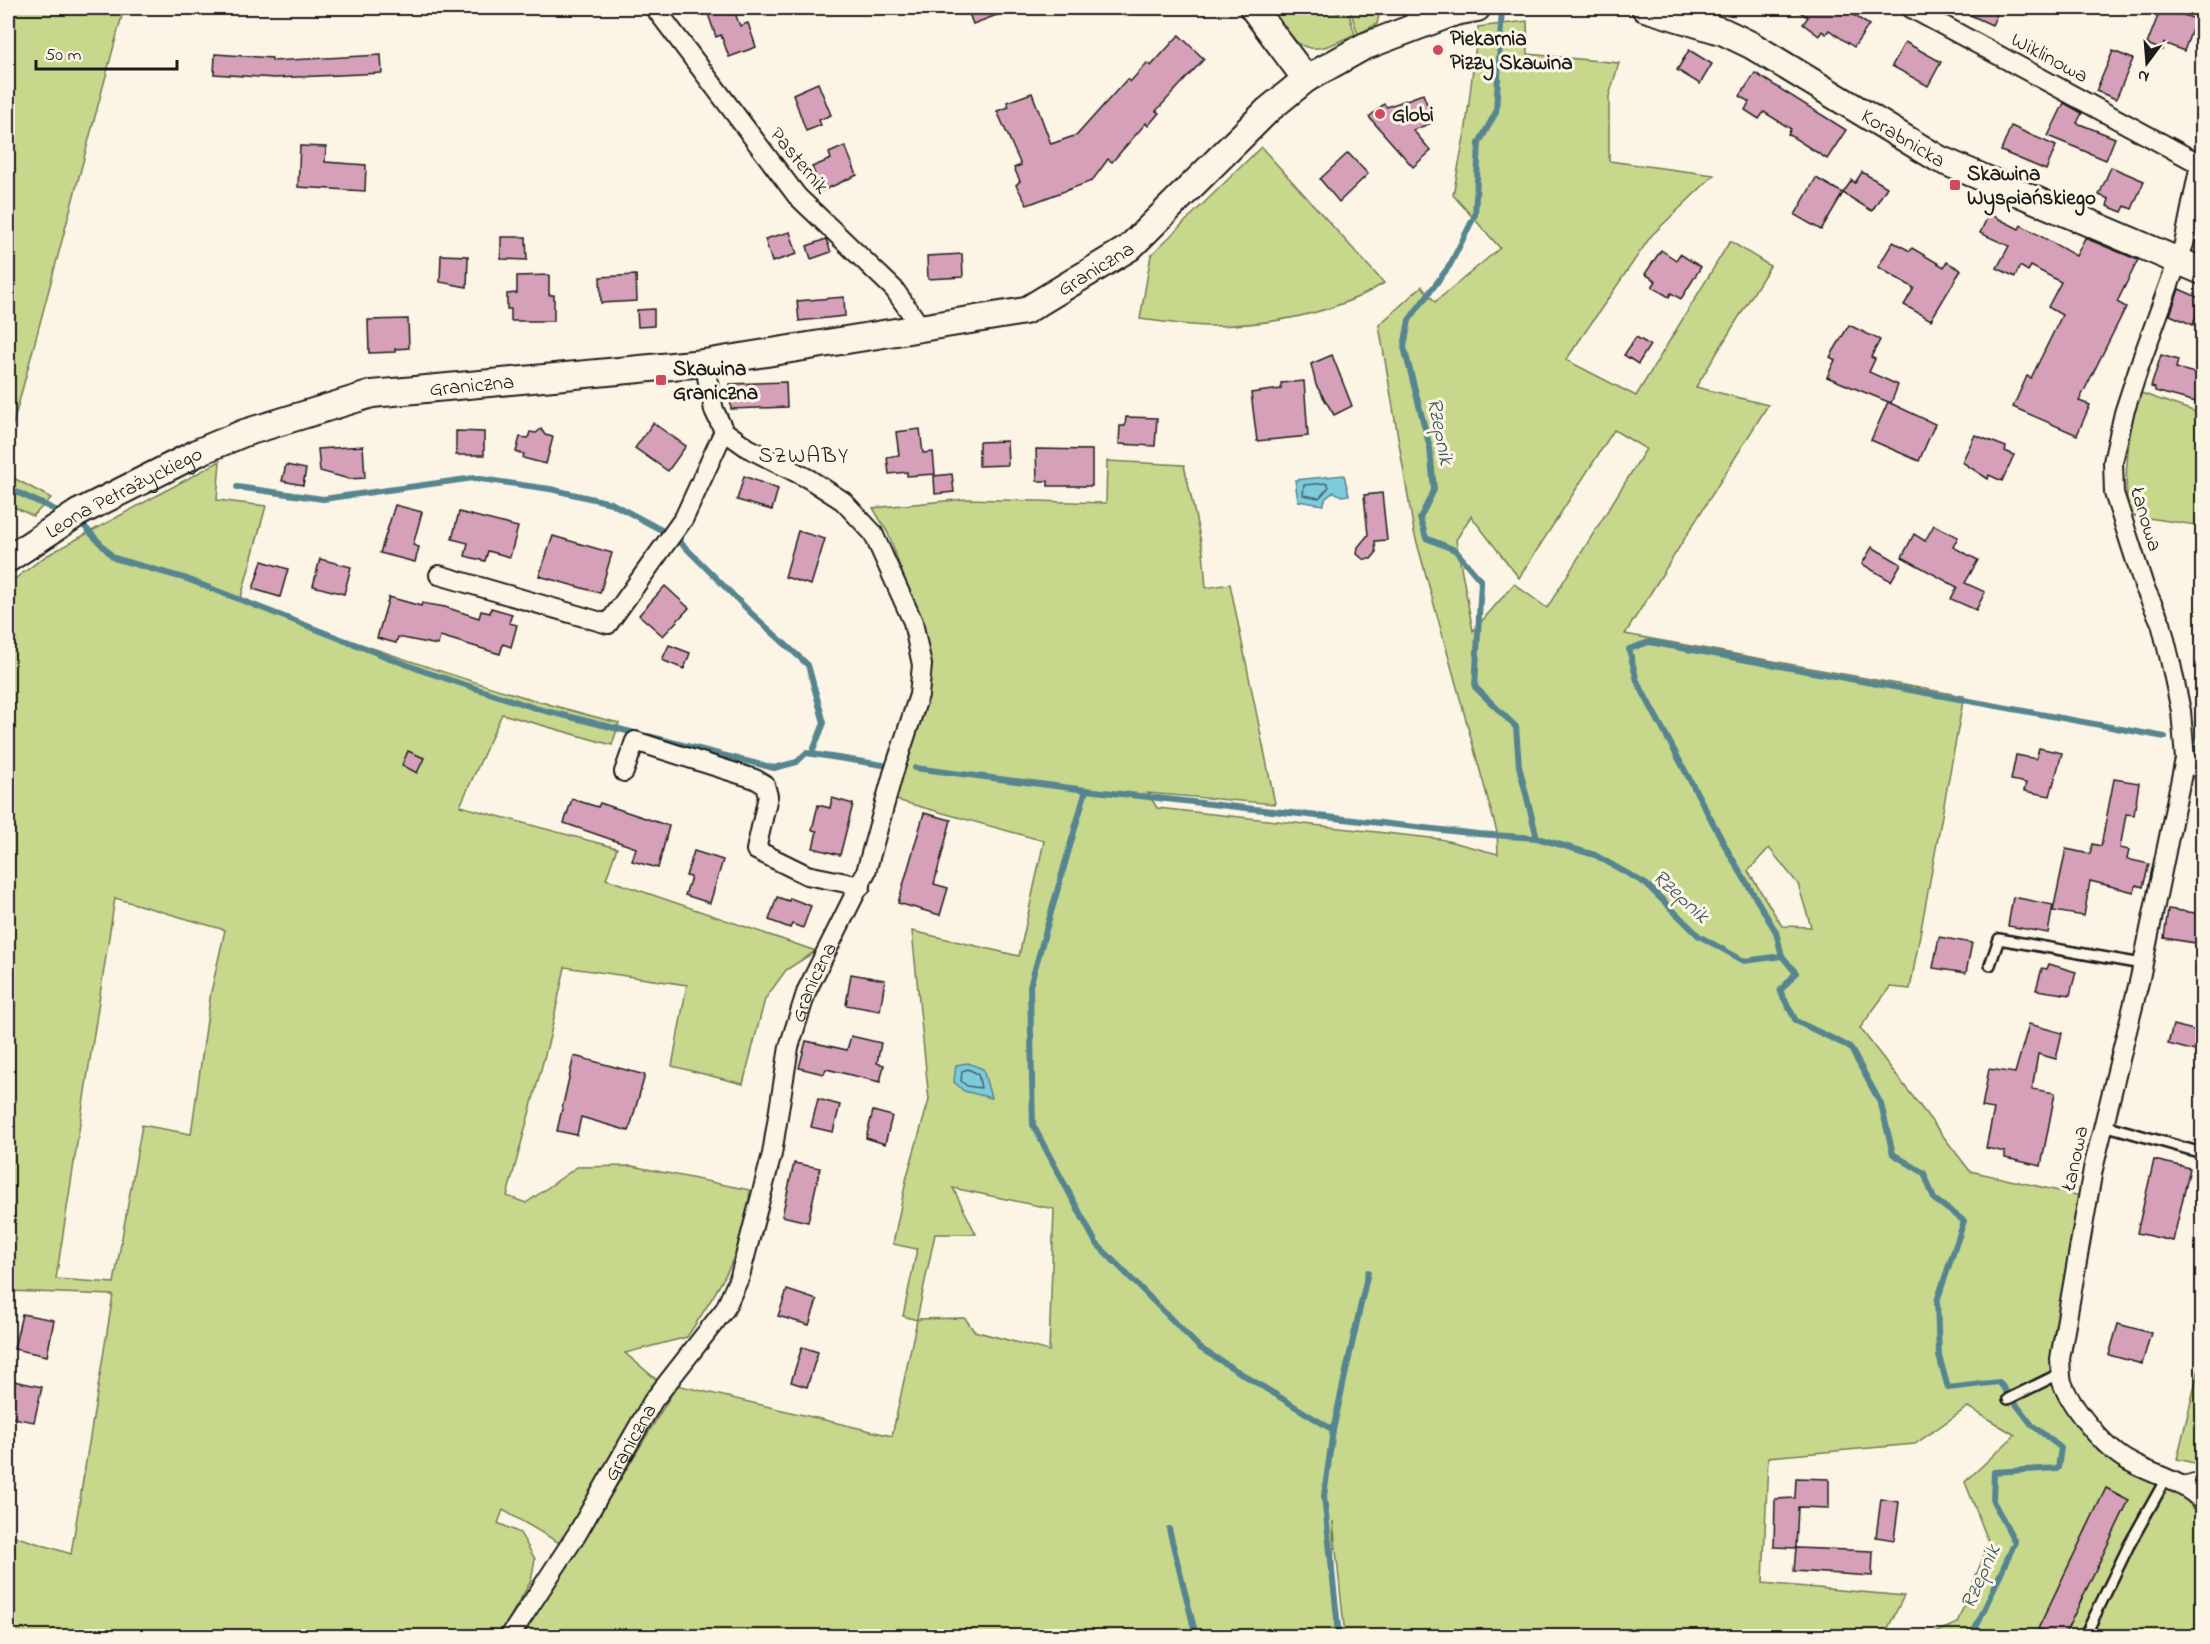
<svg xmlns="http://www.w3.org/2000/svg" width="2210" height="1644" font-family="'Indie Flower',sans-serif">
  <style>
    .green { fill: #c7d88d; stroke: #727a54; stroke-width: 1.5; fill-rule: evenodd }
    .water { fill: #7ecbdd; stroke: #578590; stroke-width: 1.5 }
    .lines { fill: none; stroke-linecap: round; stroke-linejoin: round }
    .shore { stroke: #436269; stroke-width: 1.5 }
    .stream { stroke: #578590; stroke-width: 6 }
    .building { fill: #d6a1b8; stroke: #1c1c1c; stroke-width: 1.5 }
    .lane-casing { stroke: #1c1c1c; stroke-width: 14 }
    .street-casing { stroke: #1c1c1c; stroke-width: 22 }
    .secondary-casing { stroke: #1c1c1c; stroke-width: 30 }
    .lane { stroke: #fcf5e5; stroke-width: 9 }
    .street { stroke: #fcf5e5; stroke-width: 18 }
    .secondary { stroke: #fcf5e5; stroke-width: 26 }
    .poi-dot { fill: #d1495b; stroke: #fcf5e5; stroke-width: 2 }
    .labels { text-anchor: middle; stroke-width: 6; stroke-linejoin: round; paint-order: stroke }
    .poi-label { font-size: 21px; font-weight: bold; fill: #1c1c1c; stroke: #fcf5e5; text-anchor: start }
    .street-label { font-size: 21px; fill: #1c1c1c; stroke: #fcf5e5 }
    .water-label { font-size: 22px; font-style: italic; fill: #3e5960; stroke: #fcf5e5 }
    .neighbourhood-label { font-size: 22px; letter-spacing: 1.5px; fill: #1c1c1c; stroke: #fcf5e5 }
  </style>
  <rect width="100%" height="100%" fill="#fcf5e5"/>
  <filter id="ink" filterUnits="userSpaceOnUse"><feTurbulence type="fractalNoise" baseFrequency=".0167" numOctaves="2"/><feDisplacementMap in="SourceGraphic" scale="12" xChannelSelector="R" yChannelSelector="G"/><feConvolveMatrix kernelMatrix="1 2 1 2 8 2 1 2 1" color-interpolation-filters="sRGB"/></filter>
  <g filter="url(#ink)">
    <!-- green -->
    <g class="green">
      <polygon points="8,8 124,8 8,443"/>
      <path d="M 1270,8 L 1313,8 L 1349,15 L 1355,34 C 1325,48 1307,60 1283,28 C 1278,21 1272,15 1270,8 Z"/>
      <polygon points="1373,9 1380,11 1377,24 1358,34 1350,10"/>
      <path d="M 1527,21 L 1528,54 L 1619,63 L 1609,96 L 1609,161 L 1714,175 L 1651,236 L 1566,360 L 1636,396 L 1730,241 L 1770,266 L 1696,387 L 1768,405 L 1625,634 L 1964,696 L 1910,989 L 1890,987 L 1860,1028 L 1970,1171 L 2081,1196 L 2055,1388 L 2098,1451 L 2128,1470 L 2180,1490 L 2193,1508 L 2202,1515 L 2202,1620 L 2199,1630 L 2202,1630 L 2202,1636 L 1928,1636 L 1957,1623 L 1989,1543 L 1965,1482 L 2015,1435 L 1968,1407 L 1915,1444 L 1768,1457 L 1763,1583 L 1904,1596 L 1884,1636 L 1345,1636 L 1333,1521 L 1335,1636 L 516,1636 L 565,1560 L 590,1530 L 677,1385 L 892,1436 L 917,1320 L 903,1316 L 917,1249 L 893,1244 L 907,1176 L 929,1100 L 912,931 L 1019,956 L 1044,841 L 896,800 L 919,621 L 888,533 L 873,508 L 966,499 L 1106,503 L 1107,461 L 1184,465 L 1203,551 L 1206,588 L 1230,584 L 1275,804 L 1148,793 L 1157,808 L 1440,839 L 1498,854 L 1497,832 L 1414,532 L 1379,325 L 1422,286 L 1435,302 L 1500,248 L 1453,195 L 1466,127 L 1478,27 ZM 1614,430 L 1646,449 L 1547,608 L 1514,584 L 1473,631 L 1456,540 L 1471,516 L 1519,578 ZM 1769,848 L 1798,884 L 1811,927 L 1782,926 L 1748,871 ZM 953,1188 L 1054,1209 L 1049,1351 L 974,1331 L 965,1318 L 917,1319 L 935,1234 L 976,1234 Z"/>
      <path d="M 1261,147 L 1384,283 C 1335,314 1274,324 1217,326 C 1192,327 1165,322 1140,319 L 1151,255 Z"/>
      <path d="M 2138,392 L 2202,414 L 2202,526 L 2128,515 C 2123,469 2129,436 2138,392 Z"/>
      <path d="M 220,461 L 217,500 L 266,506 L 240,601 C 365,646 490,691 619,723 L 612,745 L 502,714 L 460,806 L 617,848 L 606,879 L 816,951 L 786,970 L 765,999 L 743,1084 L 672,1066 L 687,985 L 565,967 L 550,1036 L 507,1196 L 526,1203 L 577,1167 L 632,1166 L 750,1190 C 745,1252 720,1287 687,1337 L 625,1353 L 658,1381 L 561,1544 L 503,1510 L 498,1523 L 520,1533 L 535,1559 L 531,1581 L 499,1636 L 8,1636 L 8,1534 L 71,1554 L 113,1295 L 8,1291 L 8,584 L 46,556 ZM 115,898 L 225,930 L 211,992 L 191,1134 L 142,1125 L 114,1283 L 56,1279 Z"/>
      <polygon points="8,475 51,498 33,516 8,504"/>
      <polygon points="2202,1356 2202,1465 2177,1459"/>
    </g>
    <!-- water -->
    <g class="water">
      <polygon points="1344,475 1349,495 1342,496 1334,492 1326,498 1323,505 1298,501 1295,480"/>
      <polygon points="968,1063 983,1069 991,1098 964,1091 954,1082 956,1065"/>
    </g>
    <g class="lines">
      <!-- shore -->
      <g class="shore">
        <polygon points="1327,483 1329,487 1319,498 1303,495 1304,485"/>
        <polygon points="968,1069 978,1074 981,1088 967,1086 961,1081 962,1071"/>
      </g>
      <!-- stream -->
      <g class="stream">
        <polyline points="1502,8 1496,112 1479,143 1475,215 1450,265 1409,320 1404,347 1430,448 1434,490 1420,518 1426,538 1455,550 1481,581 1475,687 1516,727 1519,766 1537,838 1595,855 1646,884 1699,936 1744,961 1782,956 1796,973 1780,991 1796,1021 1850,1047 1881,1104 1893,1154 1924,1173 1934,1199 1964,1221 1937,1301 1939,1356 1948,1388 1999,1382 2032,1425 2061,1448 2058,1468 1994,1472 1993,1501 2015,1542 1972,1636"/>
        <polyline points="237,487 323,499 474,478 550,489 611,503 667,533"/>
        <polyline points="8,488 64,514"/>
        <polyline points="85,527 114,558 187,579 423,671 538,709 639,734"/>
        <polyline points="677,539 753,615 808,665 824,723 812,753"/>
        <polyline points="648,736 774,768 797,762 806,753 883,765"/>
        <polyline points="2189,740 2202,741"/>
        <polyline points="915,768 1086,790 1478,834 1537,838"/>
        <polyline points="1086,790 1030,986 1033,1125 1096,1243 1200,1348 1333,1430"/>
        <polyline points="1782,956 1776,932 1729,853 1637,681 1629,649 1649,642 2165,737"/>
        <polyline points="1169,1529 1196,1636"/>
        <polyline points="1339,1636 1324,1496 1333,1430 1368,1272"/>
      </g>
    </g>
    <!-- building -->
    <g class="building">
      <polygon points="706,8 733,8 740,26 748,23 756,47 729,57 721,35 716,37"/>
      <polygon points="967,8 1012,8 1013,9 973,24"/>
      <polygon points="1793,8 1843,8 1869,25 1854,47 1829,30 1826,34 1822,31 1819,36 1803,24 1808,17"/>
      <polygon points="1955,8 2000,8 1992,25"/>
      <polygon points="2161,8 2196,19 2184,51 2164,43 2162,50 2147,44"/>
      <polygon points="1179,35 1204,59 1156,111 1159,113 1148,126 1146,123 1112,162 1108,159 1092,181 1027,205 1016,185 1020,181 1014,168 1021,165 997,111 1009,107 1007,102 1032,93 1051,144 1077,135 1127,79 1130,82 1147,63 1151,66"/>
      <polygon points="1905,42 1941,62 1928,86 1892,66"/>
      <polygon points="1689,50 1712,64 1700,84 1677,70"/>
      <polygon points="2113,51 2133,59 2116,99 2096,91"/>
      <polygon points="215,54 272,58 272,61 381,55 382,73 275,78 214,74"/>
      <polygon points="1755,73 1846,130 1827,159 1788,134 1791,129 1764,112 1759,119 1745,110 1749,102 1740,96"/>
      <polygon points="818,83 831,115 819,120 821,125 806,131 793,94"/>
      <polygon points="1423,94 1434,122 1413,130 1431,151 1413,167 1369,117 1384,104 1387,107"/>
      <polygon points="2064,103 2082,113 2077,123 2115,138 2106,160 2048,136"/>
      <polygon points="2011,126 2056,146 2046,170 2001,151"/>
      <polygon points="300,146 326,147 325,162 366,165 365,191 298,187"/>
      <polygon points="845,146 857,175 822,191 812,167 831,159 829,153"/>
      <polygon points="1348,153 1368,174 1339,202 1320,179"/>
      <polygon points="2111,167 2144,181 2132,209 2125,206 2122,212 2107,206 2109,199 2099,195"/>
      <polygon points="1862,172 1887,187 1872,211 1843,193 1852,180 1855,183"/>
      <polygon points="1816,178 1843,193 1821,230 1795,215"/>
      <polygon points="1989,214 2019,229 2021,225 2076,256 2085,238 2138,260 2117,302 2126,307 2079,401 2090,405 2077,435 2013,407 2027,376 2031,378 2062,315 2048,307 2061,282 2031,266 2028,271 2020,266 2015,277 1997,268 2009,246 1980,233"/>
      <polygon points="790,232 797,254 772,262 765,239"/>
      <polygon points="501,237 526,237 527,260 501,259"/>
      <polygon points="826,239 831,252 811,259 807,246"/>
      <polygon points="1893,242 1910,251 1912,248 1944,267 1947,262 1961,270 1931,320 1904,305 1914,288 1878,267"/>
      <polygon points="1661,250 1676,260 1680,254 1701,267 1681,299 1671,293 1669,297 1652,287 1656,281 1645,274"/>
      <polygon points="962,254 963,277 928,279 927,256"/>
      <polygon points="441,255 468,256 467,287 440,282"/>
      <polygon points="549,275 549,295 554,295 554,321 511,321 511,309 507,309 507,294 517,293 517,276"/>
      <polygon points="636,275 637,301 601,303 600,277"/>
      <polygon points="2179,289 2202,299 2193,325 2170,315"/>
      <polygon points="844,297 845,316 799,321 797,301"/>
      <polygon points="654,309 654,326 638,327 637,310"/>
      <polygon points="408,319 409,348 395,349 395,352 369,353 368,320"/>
      <polygon points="1849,325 1880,340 1871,357 1875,359 1869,372 1898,385 1891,403 1827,377 1835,360 1830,357"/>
      <polygon points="1636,337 1650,345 1638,364 1624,355"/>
      <polygon points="1332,355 1352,406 1334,415 1316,385 1311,364"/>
      <polygon points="2161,355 2178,360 2176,368 2202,375 2196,402 2155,391 2155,388 2151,387"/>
      <polygon points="1304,381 1308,436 1257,441 1251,393 1281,389 1281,383"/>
      <polygon points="786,382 787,407 731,409 730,384"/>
      <polygon points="1888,402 1935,424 1919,461 1871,440"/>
      <polygon points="1126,417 1157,418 1155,446 1119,444 1120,426 1125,426"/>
      <polygon points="653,423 686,446 668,471 635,448"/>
      <polygon points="541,429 545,435 553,437 546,464 523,458 524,454 516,452 520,437 528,438 530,432 536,433"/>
      <polygon points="920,429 923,453 933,452 935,474 907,476 907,472 889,474 887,457 899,455 896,432"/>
      <polygon points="456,431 484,432 484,455 456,455"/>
      <polygon points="1975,435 2006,447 2005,451 2014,455 2002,481 1989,475 1988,479 1962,462"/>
      <polygon points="1007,441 1008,465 979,466 979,442"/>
      <polygon points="363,446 365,478 349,479 320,471 318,449"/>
      <polygon points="1036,449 1092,450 1092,486 1048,486 1048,481 1037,481"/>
      <polygon points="286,465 306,469 303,485 282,481"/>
      <polygon points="952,474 954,492 935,494 934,476"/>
      <polygon points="744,476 778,489 772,510 737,500"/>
      <polygon points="1382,493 1387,540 1375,541 1376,553 1371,559 1363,559 1357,554 1358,547 1368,535 1364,495"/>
      <polygon points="395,505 422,512 413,545 419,547 415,562 380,553"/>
      <polygon points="459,512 518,527 510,557 488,551 485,561 465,556 468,543 452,539"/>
      <polygon points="1934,525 1958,537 1953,547 1978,560 1965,583 1985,592 1976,610 1951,599 1957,587 1902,557 1914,534 1925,541"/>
      <polygon points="798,531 825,539 811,585 785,577"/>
      <polygon points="553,536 612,553 600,593 539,576"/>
      <polygon points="1872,547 1901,564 1891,581 1862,564"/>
      <polygon points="320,559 351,567 344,594 313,586"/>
      <polygon points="262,561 288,569 280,597 253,589"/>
      <polygon points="665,586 689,608 663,636 639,615"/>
      <polygon points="389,597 421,606 422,603 445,607 479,618 481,611 490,613 491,608 512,614 509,623 517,625 511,647 503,644 500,654 440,636 438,645 398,637 396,643 377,638"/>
      <polygon points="669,645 690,653 684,669 662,660"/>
      <polygon points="2039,748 2062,753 2050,796 2024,791 2026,783 2011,780 2016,755 2036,759"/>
      <polygon points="408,751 424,758 417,773 402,765"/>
      <polygon points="2114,779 2139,783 2134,815 2126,814 2120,848 2129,850 2127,859 2149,864 2143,887 2136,885 2134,892 2090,881 2084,916 2053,911 2066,849 2090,854 2092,844 2101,846"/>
      <polygon points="832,798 853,804 840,855 813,848 817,831 812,830 818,805 830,808"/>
      <polygon points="572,799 598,807 600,803 669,826 658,868 632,861 636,848 564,823"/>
      <polygon points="924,813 951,820 934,884 948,888 940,915 898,903"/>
      <polygon points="694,851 723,860 710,903 685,895 691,877 686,876"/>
      <polygon points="777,897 789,901 790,898 811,906 803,928 792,924 790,928 769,920"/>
      <polygon points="2013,897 2053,905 2048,933 2008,926"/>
      <polygon points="2168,909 2202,914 2202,944 2164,938"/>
      <polygon points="1939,937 1972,943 1966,973 1933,968"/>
      <polygon points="2049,964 2076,972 2070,995 2036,990 2042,968 2047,969"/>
      <polygon points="851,974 885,980 880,1011 846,1005"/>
      <polygon points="2029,1024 2062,1033 2056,1059 2038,1054 2032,1089 2055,1093 2041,1166 2005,1158 2005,1152 1986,1148 1994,1109 1982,1107 1989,1069 2015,1073"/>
      <polygon points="2173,1025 2202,1032 2199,1052 2168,1044"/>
      <polygon points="851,1036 881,1043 877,1063 884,1065 880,1082 826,1069 824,1074 799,1068 806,1041 847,1050"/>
      <polygon points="574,1056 645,1075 629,1131 581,1117 577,1135 557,1131"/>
      <polygon points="818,1099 840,1105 833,1132 811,1127"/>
      <polygon points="873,1111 892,1116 885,1144 866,1138"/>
      <polygon points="2154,1160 2190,1168 2173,1241 2137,1233"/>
      <polygon points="794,1163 820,1168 808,1222 782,1216"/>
      <polygon points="787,1290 817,1300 809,1325 778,1316"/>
      <polygon points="22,1314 54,1320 47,1356 14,1349"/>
      <polygon points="2118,1324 2151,1333 2142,1364 2109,1355"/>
      <polygon points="802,1347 818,1352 807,1387 791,1382"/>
      <polygon points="9,1380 42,1387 34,1422 8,1417"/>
      <polygon points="1796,1478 1829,1479 1829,1508 1798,1507 1796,1548 1774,1547 1775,1499 1795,1498"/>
      <polygon points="2106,1488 2129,1500 2064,1636 2052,1636 2038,1629"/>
      <polygon points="1881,1499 1899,1502 1894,1540 1876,1537"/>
      <polygon points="1796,1548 1873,1551 1872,1576 1794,1571"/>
    </g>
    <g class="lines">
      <defs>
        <g id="lane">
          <polyline points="1407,8 1417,24"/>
          <polyline points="1990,965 1999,939 2142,964"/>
          <polyline points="2104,1125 2202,1153"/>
          <polyline points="2008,1399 2061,1373"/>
          <polyline points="2180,1483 2202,1477"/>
          <polyline points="2085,1636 2129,1545 2167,1477"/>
        </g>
        <g id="street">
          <polyline points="655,8 797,196 894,289 922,329"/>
          <polyline points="1911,8 2200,164 2184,244 2139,367 2124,413 2113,462 2114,493 2144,586 2161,623 2171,664 2181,711 2185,759 2202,771"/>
          <polyline points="439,575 608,624 684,518 724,431"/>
          <path d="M 2185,759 L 2140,978 L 2093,1169 L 2060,1359 C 2061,1366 2060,1375 2062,1382 C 2071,1408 2106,1450 2130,1462 C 2155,1476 2182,1480 2202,1501"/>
          <polyline points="624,772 635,741 755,779 765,785 768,796 756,850 807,875 861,886"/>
          <path id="s1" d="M 510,1636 L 577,1534 L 653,1401 L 725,1309 L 740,1276 L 772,1154 L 789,1047 L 800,1012 L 807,990 L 866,872 L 893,774 L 919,695 L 922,665 L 913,622 L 873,533 L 843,501 L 809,479 L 748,448 L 724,431 L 714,410 L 704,363"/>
        </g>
        <g id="secondary">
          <polyline points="1253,8 1306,79"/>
          <path id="s2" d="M 1645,8 L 1724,32 L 1751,45 L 1939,159 L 2202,271"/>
          <path id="s3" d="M 8,559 L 78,513 L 201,451 L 244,433 L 372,394 L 704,363 L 1025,311 L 1129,248 L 1268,110 L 1306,79 L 1363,47 L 1455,12 L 1477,8"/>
        </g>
      </defs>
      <!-- lane casing -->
      <use href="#lane" class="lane-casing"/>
      <!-- street casing -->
      <use href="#street" class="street-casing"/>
      <!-- secondary casing -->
      <use href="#secondary" class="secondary-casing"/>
      <!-- lane -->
      <use href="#lane" class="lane"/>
      <!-- street -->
      <use href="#street" class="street"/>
      <!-- secondary -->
      <use href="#secondary" class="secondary"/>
    </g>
  </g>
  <!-- markers -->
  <g class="poi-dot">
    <circle cx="1438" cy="50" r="6"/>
    <circle cx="1380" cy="114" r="6"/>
    <rect x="1949" y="179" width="12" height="12" rx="3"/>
    <rect x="655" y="374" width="12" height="12" rx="3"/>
  </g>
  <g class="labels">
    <!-- poi labels -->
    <g class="poi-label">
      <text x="1450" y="45">Piekarnia<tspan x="1450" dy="24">Pizzy Skawina</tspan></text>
      <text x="1392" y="121">Globi</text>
      <text x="1967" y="180">Skawina<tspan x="1967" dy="24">Wyspiańskiego</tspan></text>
      <text x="673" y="375">Skawina<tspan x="673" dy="24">Graniczna</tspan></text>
    </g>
    <!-- street labels -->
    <g class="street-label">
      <text transform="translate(2050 57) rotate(28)" y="7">Wiklinowa</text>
      <text dy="7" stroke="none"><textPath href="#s2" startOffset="291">Korabnicka</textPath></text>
      <text transform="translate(800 160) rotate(50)" y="7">Pasternik</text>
      <text dy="7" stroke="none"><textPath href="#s3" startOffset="1143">Graniczna</textPath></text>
      <text dy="7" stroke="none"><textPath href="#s3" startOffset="502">Graniczna</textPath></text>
      <text dy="7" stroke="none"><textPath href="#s3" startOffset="134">Leona Petrażyckiego</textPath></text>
      <text transform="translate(2147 519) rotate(73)" y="7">Łanowa</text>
      <text dy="7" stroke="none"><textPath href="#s1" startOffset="732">Graniczna</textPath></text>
      <text transform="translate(2074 1158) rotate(-78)" y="7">Łanowa</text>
      <text dy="7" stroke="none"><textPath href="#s1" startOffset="228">Graniczna</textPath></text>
    </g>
    <!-- water labels -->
    <g class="water-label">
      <text transform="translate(1442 431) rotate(79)" y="8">Rzepnik</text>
      <text transform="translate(1682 895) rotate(42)" y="8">Rzepnik</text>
      <text transform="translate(1979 1576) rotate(-66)" y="8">Rzepnik</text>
    </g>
    <!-- neighbourhood labels -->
    <g class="neighbourhood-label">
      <text x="804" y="462">SZWABY</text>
    </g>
  </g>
  <!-- margin -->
  <rect width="2210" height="1644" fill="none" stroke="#fcf5e5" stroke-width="30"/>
  <rect x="15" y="15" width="2180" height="1614" fill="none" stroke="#1c1c1c" stroke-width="2" filter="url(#ink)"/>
  <!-- north arrow -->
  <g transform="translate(2147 63) rotate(196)" stroke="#fcf5e5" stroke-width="4.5" paint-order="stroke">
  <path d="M0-4.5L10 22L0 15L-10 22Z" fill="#1c1c1c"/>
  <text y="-9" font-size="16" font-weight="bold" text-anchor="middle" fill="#1c1c1c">N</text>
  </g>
  <!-- scale -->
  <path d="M36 60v9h141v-9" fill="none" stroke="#1c1c1c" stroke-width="3"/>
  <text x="45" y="60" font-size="18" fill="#1c1c1c" stroke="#fcf5e5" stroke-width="4.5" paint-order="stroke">50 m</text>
</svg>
